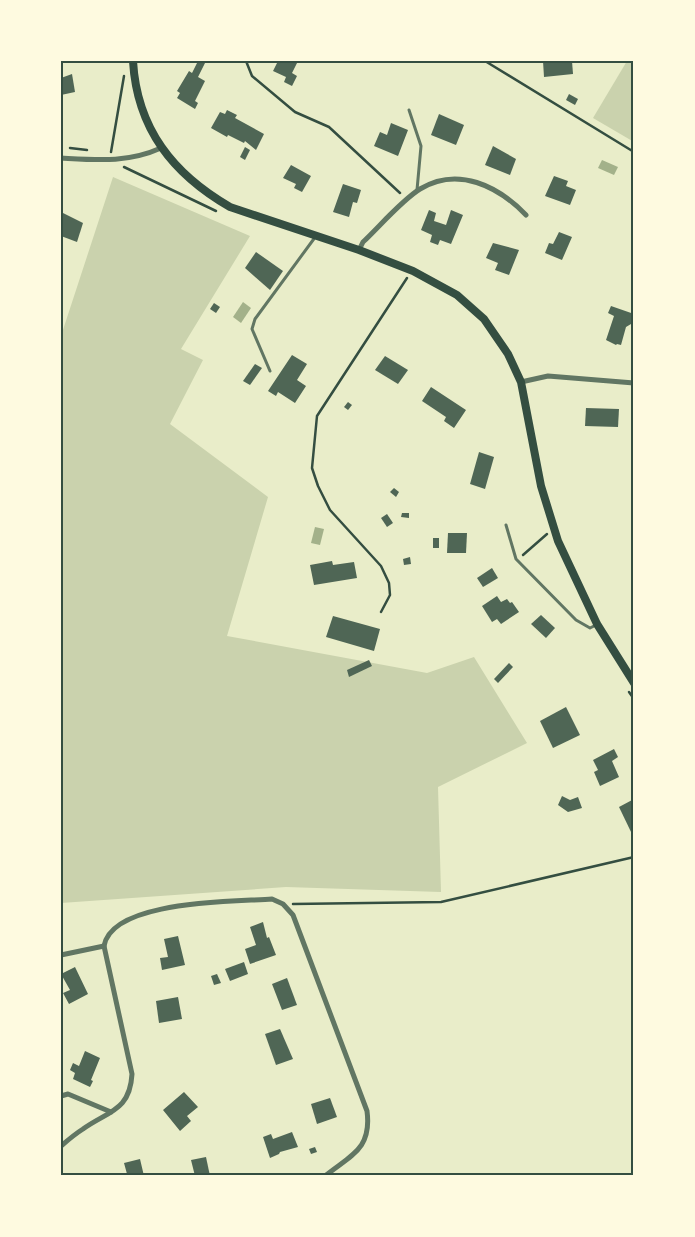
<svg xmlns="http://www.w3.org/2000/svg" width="695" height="1237" font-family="Raleway,sans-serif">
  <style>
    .green { fill: #cad2ad }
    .water { fill: #a3b18a }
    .building { fill: #4f6655 }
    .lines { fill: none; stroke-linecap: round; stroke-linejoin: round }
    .path { stroke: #344e41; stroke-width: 2.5 }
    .service { stroke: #617663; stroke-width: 3 }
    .minor { stroke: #617663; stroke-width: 5 }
    .secondary { stroke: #344e41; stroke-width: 8 }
    .neatline { fill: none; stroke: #344e41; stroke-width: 2 }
  </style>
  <rect width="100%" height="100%" fill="#e9edc9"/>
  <!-- green -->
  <g class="green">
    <polygon points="627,61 634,61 634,142 593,118"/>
    <polygon points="113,177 250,236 181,349 203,360 170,424 268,497 227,636 427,673 474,657 527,743 438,787 441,892 286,887 61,903 61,336"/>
  </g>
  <!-- water -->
  <g class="water">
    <polygon points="602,160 618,167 614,175 598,168"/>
    <polygon points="243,302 251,308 241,323 233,317"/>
    <polygon points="315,527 324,529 320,545 311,543"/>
  </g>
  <!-- building -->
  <g class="building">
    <polygon points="198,61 205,63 198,77 205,81 195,101 198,103 195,109 177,98 180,93 177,91 189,71 192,73"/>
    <polygon points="278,61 298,61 292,73 297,76 292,86 284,82 286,77 273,71"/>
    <polygon points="543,61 572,61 573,74 544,77"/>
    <polygon points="72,74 75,92 61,95 61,78"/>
    <polygon points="569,94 578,99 575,105 566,100"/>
    <polygon points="227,110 237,115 235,118 264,134 256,150 245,141 244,143 228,135 227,137 211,128 220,112 225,114"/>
    <polygon points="439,114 464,125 456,145 431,135"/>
    <polygon points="391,123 408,130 398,156 374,146 380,132 387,135"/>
    <polygon points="493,146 516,159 510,175 485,165"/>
    <polygon points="245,147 250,150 245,160 240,157"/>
    <polygon points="291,165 311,176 302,192 294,188 296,184 283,178"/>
    <polygon points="554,176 568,181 566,186 576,190 570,205 545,196"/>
    <polygon points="343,184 361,190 357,203 353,202 349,217 333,212"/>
    <polygon points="429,210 436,213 434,221 446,225 451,210 463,215 451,244 440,240 438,245 430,242 432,235 421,230"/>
    <polygon points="61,212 83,223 77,242 61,236"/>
    <polygon points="559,232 572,237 562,260 545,253 549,243 553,244"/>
    <polygon points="493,243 519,250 509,275 495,270 498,263 486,258"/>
    <polygon points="256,252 283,271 270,290 245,268"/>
    <polygon points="214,303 220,307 216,313 210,309"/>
    <polygon points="611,306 634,314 631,324 626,327 621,345 617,344 616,345 606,340 614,316 608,313"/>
    <polygon points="292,355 307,364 297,380 306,386 295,403 278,392 276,396 268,391"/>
    <polygon points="385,356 408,370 398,384 375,370"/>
    <polygon points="255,364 262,368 250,385 243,381"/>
    <polygon points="431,387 466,410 454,428 444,421 446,417 422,401"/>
    <polygon points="348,402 352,405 348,410 344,407"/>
    <polygon points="586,408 619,409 618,427 585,426"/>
    <polygon points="479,452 494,457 485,489 470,484"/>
    <polygon points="394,488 399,492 396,497 390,492"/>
    <polygon points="402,513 409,513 409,518 401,517"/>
    <polygon points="387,514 393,523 387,527 381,518"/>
    <polygon points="448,533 467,533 466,553 447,553"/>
    <rect x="433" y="538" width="6" height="10"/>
    <polygon points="410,557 411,564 404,565 403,559"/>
    <polygon points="332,561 333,565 354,562 357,578 314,585 310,565"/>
    <polygon points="492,568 498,578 483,587 477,578"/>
    <polygon points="497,596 501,602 507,599 510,603 512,602 519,612 501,624 497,619 492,622 482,606"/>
    <polygon points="541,615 555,628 546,638 531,624"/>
    <polygon points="333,616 380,629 374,651 326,637"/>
    <polygon points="369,660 372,666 349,677 347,670"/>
    <polygon points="509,663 513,667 498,683 494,679"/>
    <polygon points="566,707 580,735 553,748 540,721"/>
    <polygon points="614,749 618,757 612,761 619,777 600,786 594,772 598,770 593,760"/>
    <polygon points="562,796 570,800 578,797 582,808 568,812 558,805"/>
    <polygon points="634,799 634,833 632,834 619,807"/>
    <polygon points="263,922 267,938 269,937 276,955 250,964 245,949 256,945 250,927"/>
    <polygon points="178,936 185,965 162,970 160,958 168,957 164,939"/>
    <polygon points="244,962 248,974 230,981 225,969"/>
    <polygon points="75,967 88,994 69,1004 63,993 70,990 61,974"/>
    <polygon points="217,974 221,983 214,985 211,976"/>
    <polygon points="287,978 297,1005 282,1010 272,984"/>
    <polygon points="178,997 182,1019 159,1023 156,1001"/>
    <polygon points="280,1029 293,1059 276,1065 265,1034"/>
    <polygon points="85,1051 100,1058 91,1080 93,1081 90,1087 73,1079 75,1073 70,1070 73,1063 79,1066"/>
    <polygon points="184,1092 198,1107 187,1116 191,1121 180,1131 163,1110"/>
    <polygon points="330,1098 337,1117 317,1124 311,1104"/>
    <polygon points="292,1132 298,1147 280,1152 279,1154 270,1158 263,1137 271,1134 273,1139"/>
    <polygon points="315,1147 317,1152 311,1154 309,1149"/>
    <polygon points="206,1157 210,1176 195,1176 191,1160"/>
    <polygon points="140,1159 144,1176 124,1176 127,1174 124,1163"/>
  </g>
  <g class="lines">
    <!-- path -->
    <g class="path">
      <polyline points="246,61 252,76 295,112 329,127 400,193"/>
      <polyline points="485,61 634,152"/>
      <polyline points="70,148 87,150"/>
      <polyline points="111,152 124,76"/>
      <polyline points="124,167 216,211"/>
      <polyline points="523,555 547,534"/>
      <polyline points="381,612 390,595 389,583 381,566 330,510 318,486 312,468 317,416 407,278"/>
      <polyline points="629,692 634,699"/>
      <polyline points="293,904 441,902 634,857"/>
    </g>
    <!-- service -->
    <g class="service">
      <polyline points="409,110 421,146 417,190"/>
      <polyline points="270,371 252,329 255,319 316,236"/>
      <polyline points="506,525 516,559 576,620 590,628 596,625"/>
    </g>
    <!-- minor -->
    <g class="minor">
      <path d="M 61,158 C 97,160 128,163 161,148"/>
      <path d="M 359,250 L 363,242 C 379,227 402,200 420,189 C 458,166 498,186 526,215"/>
      <polyline points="521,382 548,376 634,383"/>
      <polyline points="61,955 104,946"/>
      <polyline points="61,1096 68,1094 111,1112"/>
      <path d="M 61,1146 C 68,1140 75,1134 83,1129 C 108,1111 130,1111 132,1074 L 104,946 C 112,900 233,902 272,899 L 283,904 L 293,915 L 367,1111 C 372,1149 351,1155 325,1176"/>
    </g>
    <!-- secondary -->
    <path class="secondary" d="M 133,61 C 137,129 173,174 230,207 L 359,250 L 413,271 L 457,295 L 484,319 L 508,354 L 521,382 L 541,486 L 558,541 L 597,624 L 634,683"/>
  </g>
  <!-- border -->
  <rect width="695" height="1237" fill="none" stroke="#fefae0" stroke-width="125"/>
  <rect x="62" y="62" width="570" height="1112" class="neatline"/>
</svg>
